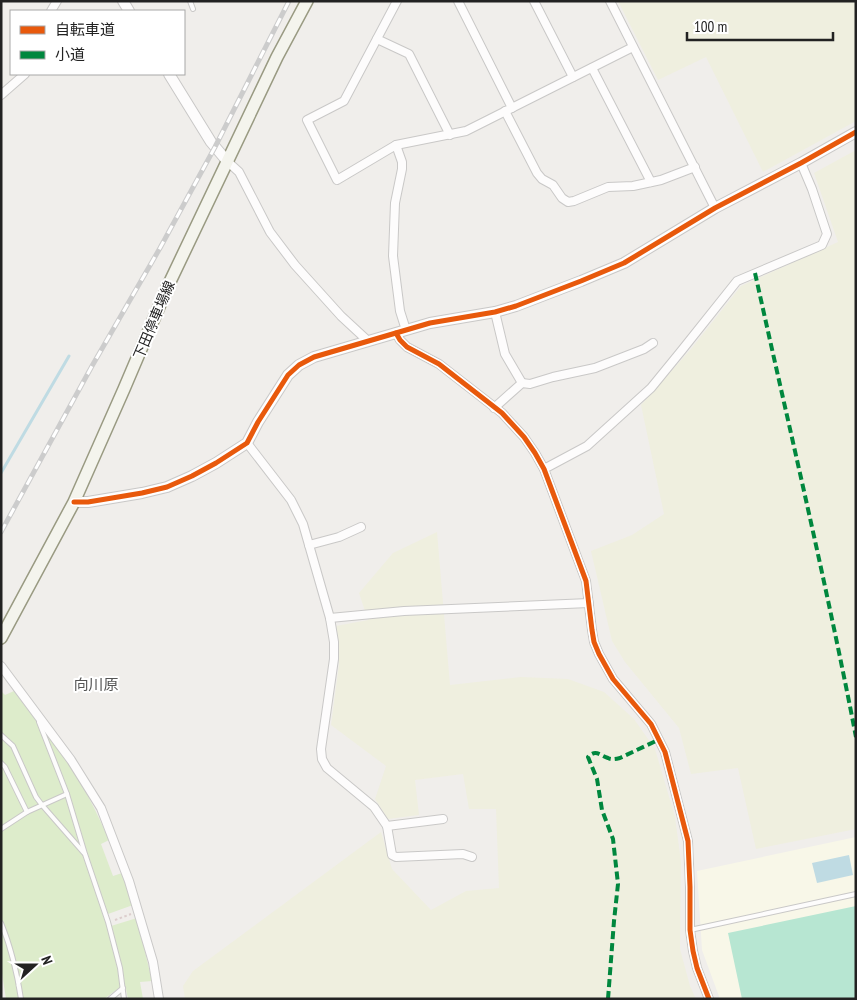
<svg xmlns="http://www.w3.org/2000/svg" width="857" height="1000" font-family="'PT Sans Narrow','Noto Sans JP',sans-serif">
  <style>
    .education { fill: #f8f7e8 }
    .farmland { fill: #efefdf }
    .grass { fill: #ddeccb }
    .pitch { fill: #b7e6d2 }
    .water { fill: #bfdbe3 }
    .lines { fill: none; stroke-linecap: round; stroke-linejoin: round }
    .stream { stroke: #bfdbe3; stroke-width: 3 }
    .service-casing { stroke: #c9c8c7; stroke-width: 6 }
    .minor-casing { stroke: #c9c8c7; stroke-width: 10 }
    .tertiary-casing { stroke: #c9c8c7; stroke-width: 12 }
    .secondary-casing { stroke: #999a82; stroke-width: 14 }
    .path { stroke: #dccecd; stroke-width: 2; stroke-dasharray: 2.5 2.5; stroke-linecap: butt }
    .service { stroke: #fdfcfc; stroke-width: 4 }
    .minor { stroke: #fdfcfc; stroke-width: 8 }
    .tertiary { stroke: #fdfcfc; stroke-width: 10 }
    .secondary { stroke: #f4f4ed; stroke-width: 11 }
    .rail-casing { stroke: #ccc; stroke-width: 5 }
    .rail { stroke: #fff; stroke-width: 3; stroke-dasharray: 9; stroke-linecap: butt }
    .quiet { stroke: #00873e; stroke-width: 4; stroke-dasharray: 8 4; stroke-linecap: butt }
    .cycleway-casing { stroke: #fff; stroke-width: 8 }
    .cycleway { stroke: #e8590c; stroke-width: 5 }
    .labels { text-anchor: middle; stroke-width: 4; stroke-linejoin: round; paint-order: stroke }
    .street-label { font-size: 14px; fill: #222; stroke: #fff }
    .neighbourhood-label { font-size: 15px; fill: #555; stroke: #fff }
  </style>
  <rect width="100%" height="100%" fill="#f0eeeb"/>
  <!-- education -->
  <polygon class="education" points="856,837 856,999 720,999 702,950 697,871"/>
  <!-- farmland -->
  <g class="farmland">
    <polygon points="618,1 856,1 856,121 763,172 706,57 658,80"/>
    <polygon points="856,150 856,829 756,849 738,768 691,774 679,728 625,662 612,641 591,551 632,535 664,514 641,405 691,349 741,286 838,242 814,173"/>
    <polygon points="437,532 450,685 521,677 568,679 604,692 634,719 655,749 675,817 681,862 680,949 690,986 696,999 185,999 183,986 193,971 381,832 392,869 431,910 466,891 499,888 496,809 469,809 463,774 415,780 419,815 388,819 375,799 386,766 331,725 339,664 336,626 368,620 359,593 393,553"/>
  </g>
  <!-- grass -->
  <path class="grass" d="M 1,691 L 5,695 L 14,691 C 31,715 51,737 68,762 C 84,786 97,813 109,840 L 101,844 L 113,876 L 122,873 L 133,905 L 108,914 L 111,926 L 137,918 L 152,981 L 140,982 L 143,999 L 128,999 L 126,989 L 115,991 L 104,999 L 6,999 L 1,967 Z"/>
  <!-- pitch -->
  <polygon class="pitch" points="856,906 856,999 742,999 728,933"/>
  <!-- water -->
  <polygon class="water" points="849,855 853,875 817,883 812,863"/>
  <g class="lines">
    <!-- stream -->
    <polyline class="stream" points="1,473 69,356"/>
    <defs>
      <g id="service">
        <polyline points="190,1 193,9"/>
        <polyline points="39,722 67,794 85,854 108,922 120,968 124,999"/>
        <polyline points="1,735 13,746 36,797 42,805 84,853"/>
        <polyline points="1,763 5,767 27,812"/>
        <polyline points="1,829 27,812 67,794"/>
        <path d="M 1,923 C 11,947 17,973 21,999"/>
        <polyline points="690,930 856,894"/>
        <polyline points="110,999 123,988"/>
      </g>
      <g id="minor">
        <polyline points="397,1 344,101 307,120 337,180 396,145 466,131 633,47"/>
        <polyline points="458,1 512,108"/>
        <polyline points="534,1 573,77"/>
        <polyline points="610,1 715,208"/>
        <polyline points="51,11 57,1"/>
        <polyline points="377,39 409,54 450,135"/>
        <polyline points="592,68 651,182"/>
        <polyline points="1,95 25,74"/>
        <polyline points="505,111 537,173 542,179 553,185 562,198 568,202 574,201 608,187 633,186 661,180 695,167"/>
        <polyline points="396,145 402,162 402,169 395,203 393,256 400,311 406,330"/>
        <polyline points="227,161 239,172 270,232 295,265 341,316 368,341"/>
        <polyline points="495,312 505,354 522,383"/>
        <polyline points="396,333 400,340 407,347 439,364 502,413 524,437 535,453 544,469 586,581 592,630 594,642 599,654 613,679 651,724 665,752 688,841 690,887 690,930 693,951 697,968 709,999"/>
        <polyline points="494,408 522,383 530,384 553,377 595,368 644,349 653,343"/>
        <polyline points="247,443 291,500 303,524 330,618 334,642 334,659 321,749 322,759 327,768 374,807 387,826 443,819"/>
        <polyline points="544,469 587,446 651,388 682,350 737,281 822,245 827,234 812,189 801,163"/>
        <polyline points="309,545 339,537 361,527"/>
        <polyline points="330,618 404,611 589,603"/>
        <polyline points="1,666 71,760 101,808 129,881 153,962 159,999"/>
        <polyline points="387,826 392,855 396,857 463,854 472,857"/>
      </g>
      <g id="tertiary">
        <polyline points="123,1 129,11"/>
        <polyline points="169,74 211,142 227,161"/>
        <polyline points="74,502 88,502 142,493 167,487 192,476 216,463 247,443 258,422 288,375 299,365 314,357 430,323 495,312 516,306 581,281 624,263 715,208 801,163 856,132"/>
      </g>
      <polyline id="secondary" points="1,638 74,502 124,389 167,288 277,57 307,1"/>
    </defs>
    <!-- service casing -->
    <use href="#service" class="service-casing"/>
    <!-- minor casing -->
    <use href="#minor" class="minor-casing"/>
    <!-- tertiary casing -->
    <use href="#tertiary" class="tertiary-casing"/>
    <!-- secondary casing -->
    <use href="#secondary" class="secondary-casing"/>
    <!-- path -->
    <polyline class="path" points="115,920 131,914"/>
    <!-- service -->
    <use href="#service" class="service"/>
    <!-- minor -->
    <use href="#minor" class="minor"/>
    <!-- tertiary -->
    <use href="#tertiary" class="tertiary"/>
    <!-- secondary -->
    <use href="#secondary" class="secondary"/>
    <defs>
      <polyline id="rail" points="1,532 92,366 160,248 215,147 289,1"/>
    </defs>
    <!-- rail casing -->
    <use href="#rail" class="rail-casing"/>
    <!-- rail -->
    <use href="#rail" class="rail"/>
    <!-- quiet -->
    <g class="quiet">
      <path d="M 755,273 C 789,427 826,582 856,737"/>
      <path d="M 608,999 L 614,921 L 618,884 L 613,839 L 602,810 L 597,779 L 590,762 L 588,757 C 596,749 599,755 608,758 C 612,760 616,759 620,758 L 660,739"/>
    </g>
    <defs>
      <g id="cycleway">
        <polyline points="396,333 400,340 407,347 439,364 502,413 524,437 535,453 544,469 586,581 592,630 594,642 599,654 613,679 651,724 665,752 688,841 690,887 690,930 693,951 697,968 709,999"/>
        <polyline points="74,502 88,502 142,493 167,487 192,476 216,463 247,443 258,422 288,375 299,365 314,357 430,323 495,312 516,306 581,281 624,263 715,208 801,163 856,132"/>
      </g>
    </defs>
    <!-- cycleway casing -->
    <use href="#cycleway" class="cycleway-casing"/>
    <!-- cycleway -->
    <use href="#cycleway" class="cycleway"/>
  </g>
  <g class="labels">
    <!-- street labels -->
    <g class="street-label">
      <text transform="translate(154 320) rotate(-67)" y="5">下田停車場線</text>
    </g>
    <!-- neighbourhood labels -->
    <g class="neighbourhood-label">
      <text x="96" y="690">向川原</text>
    </g>
  </g>
  <!-- border -->
  <rect width="857" height="1000" fill="none" stroke="#222222" stroke-width="5"/>
  <!-- legend -->
  <rect x="10" y="10" width="175" height="65" fill="#ffffff" stroke="#a7a7a7"/>
  <rect x="20" y="26" width="25" height="8" fill="#e8590c" stroke="#a7a7a7"/>
  <text x="55" y="35" font-size="15" fill="#222222">自転車道</text>
  <rect x="20" y="51" width="25" height="8" fill="#00873e" stroke="#a7a7a7"/>
  <text x="55" y="60" font-size="15" fill="#222222">小道</text>
  <!-- north arrow -->
  <g transform="translate(35 965) rotate(69)" stroke="#ffffff" stroke-width="4" paint-order="stroke">
  <path d="M0-4L9 19L0 12L-9 19Z" fill="#222222"/>
  <text y="-8" font-size="14" font-weight="bold" text-anchor="middle" fill="#222222">N</text>
  </g>
  <!-- scale -->
  <path d="M687 32v8h146v-8" fill="none" stroke="#222222" stroke-width="2.5"/>
  <text x="694" y="32" font-size="15" fill="#222222" stroke="#ffffff" stroke-width="4" paint-order="stroke">100 m</text>
</svg>
